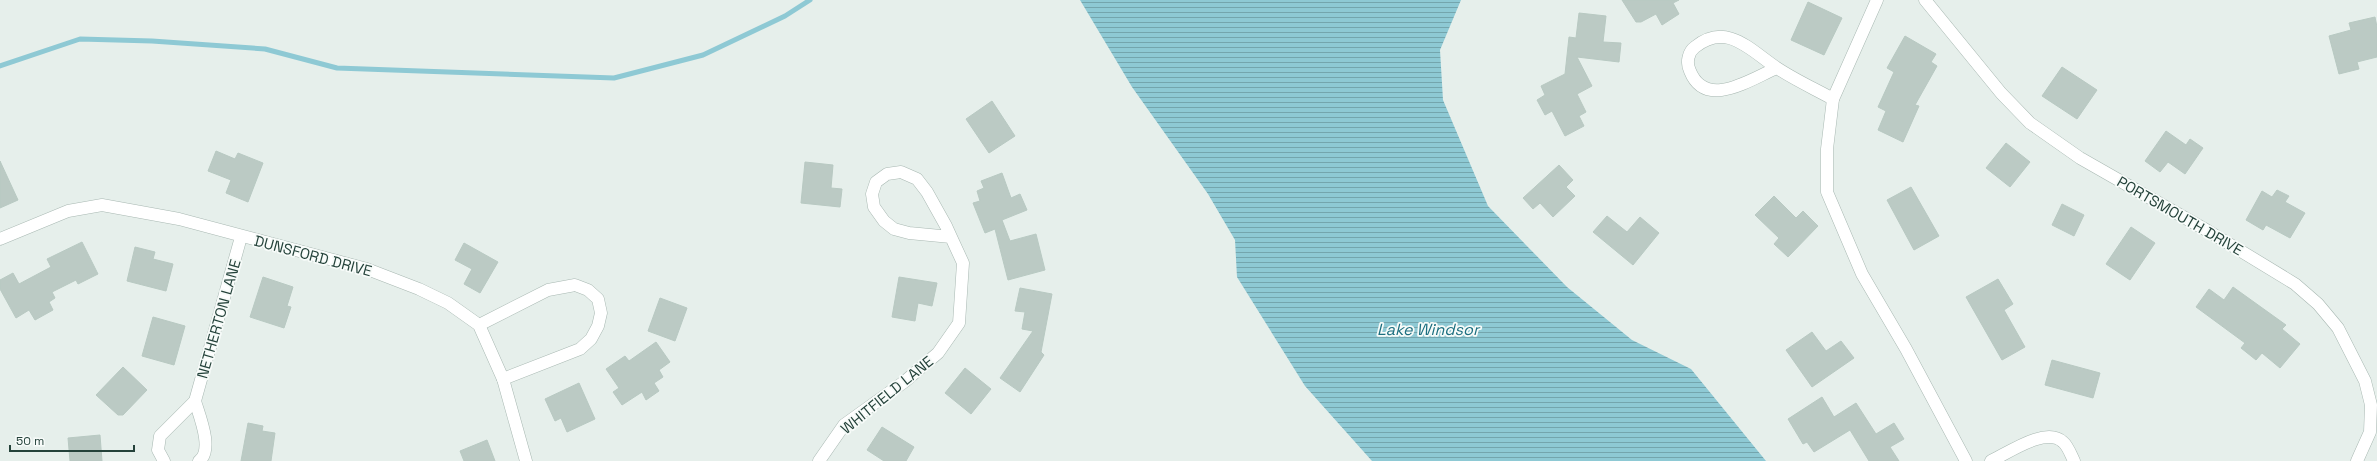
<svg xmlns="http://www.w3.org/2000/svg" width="2377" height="461" font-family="'Space Grotesk',sans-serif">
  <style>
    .water { fill: url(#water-rules) }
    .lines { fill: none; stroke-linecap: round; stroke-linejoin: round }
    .stream { stroke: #8ec9d4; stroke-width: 5 }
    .building { fill: #bbcac4; stroke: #b8c9c2 }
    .minor-casing { stroke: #a8b8b2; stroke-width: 13 }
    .minor { stroke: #fff; stroke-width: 12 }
    .labels { text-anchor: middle; stroke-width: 3.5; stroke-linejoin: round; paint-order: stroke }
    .street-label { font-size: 15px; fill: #24423a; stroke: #f7fbf9 }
    .water-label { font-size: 16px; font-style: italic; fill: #1c6f80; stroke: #f7fbf9 }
  </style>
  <defs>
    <pattern id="water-rules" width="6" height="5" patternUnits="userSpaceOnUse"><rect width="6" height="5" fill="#8ec9d4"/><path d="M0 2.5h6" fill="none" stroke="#74a5ad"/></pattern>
  </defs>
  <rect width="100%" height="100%" fill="#e6efeb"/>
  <!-- water -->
  <polygon class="water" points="1080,0 1461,0 1440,50 1443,100 1488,206 1567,287 1632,340 1691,369 1766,461 1372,461 1305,386 1237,277 1235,240 1208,194 1132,87"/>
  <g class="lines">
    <!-- stream -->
    <polyline class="stream" points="0,66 80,39 152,41 265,49 337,68 614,78 703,55 785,16 810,0"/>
  </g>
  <!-- building -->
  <g class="building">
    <polygon points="1622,0 1679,0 1673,3 1679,14 1662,25 1656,14 1641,22 1636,22"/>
    <polygon points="1808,2 1842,18 1824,55 1791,40"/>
    <polygon points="1579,13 1606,16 1603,42 1621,43 1619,62 1577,57 1592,86 1577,94 1586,112 1579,116 1584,126 1565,136 1552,111 1545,115 1537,100 1545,95 1541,86 1565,74 1569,37 1576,38"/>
    <polygon points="2375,17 2377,27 2377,57 2357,62 2359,69 2339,74 2329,36 2351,30 2349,23"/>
    <polygon points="1905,36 1936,54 1931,62 1937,66 1915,105 1919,106 1903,142 1878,130 1886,111 1878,107 1894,72 1887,68"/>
    <polygon points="2062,67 2097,90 2077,119 2042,96"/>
    <polygon points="992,101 1015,136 989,153 966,119"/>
    <polygon points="2166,131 2186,145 2190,139 2203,148 2185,174 2168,162 2160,172 2145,161"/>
    <polygon points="2006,143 2030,162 2010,187 1986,168"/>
    <polygon points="216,151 235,159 238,153 263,163 248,202 226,193 231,180 208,171"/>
    <polygon points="0,161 18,200 0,208"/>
    <polygon points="805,162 833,165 831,188 842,189 840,207 801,203"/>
    <polygon points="1559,165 1573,180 1566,187 1575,196 1553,217 1540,203 1533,209 1523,198"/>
    <polygon points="1002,173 1011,198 1020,194 1027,210 1002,220 1010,241 1036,234 1045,270 1008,280 995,229 985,233 973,203 980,201 977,191 984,188 981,181"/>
    <polygon points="1911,187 1939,236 1914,250 1887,200"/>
    <polygon points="2277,190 2289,196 2285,202 2305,213 2290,238 2266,225 2263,230 2246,220 2262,191 2272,197"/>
    <polygon points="1774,196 1796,218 1803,211 1818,226 1788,257 1774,244 1779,238 1755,215"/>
    <polygon points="2062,204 2084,215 2074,236 2052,225"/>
    <polygon points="1607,216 1627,232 1640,217 1659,233 1633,265 1593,232"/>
    <polygon points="2131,227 2155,243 2130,280 2106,264"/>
    <polygon points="82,242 98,274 78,284 76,280 52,292 55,298 49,302 53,310 35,320 29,310 16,318 0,289 0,280 13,273 19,284 51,267 47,259"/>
    <polygon points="464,243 498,262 480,293 464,284 472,269 455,260"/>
    <polygon points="135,247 155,252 153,259 173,264 166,291 127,281"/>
    <polygon points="263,277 293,287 287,306 291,307 284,328 250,317"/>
    <polygon points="899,277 937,283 932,306 918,303 915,321 892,317"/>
    <polygon points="1998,279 2013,304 2004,310 2025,347 2002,360 1966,297"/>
    <polygon points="2233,287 2286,325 2282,329 2300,344 2280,368 2262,353 2256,360 2241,348 2245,343 2196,307 2209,289 2224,300"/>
    <polygon points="1020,288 1052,294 1041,352 1044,355 1020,392 1000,378 1033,331 1022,329 1025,312 1015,311"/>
    <polygon points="660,298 687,308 675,341 648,331"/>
    <polygon points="153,317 185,326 174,365 142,356"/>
    <polygon points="1812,332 1826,351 1841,341 1854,358 1812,387 1786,350"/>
    <polygon points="656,342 670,362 659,370 663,377 654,383 659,391 646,400 642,392 622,405 613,392 619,388 606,369 625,356 629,361"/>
    <polygon points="2052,360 2100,373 2093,398 2045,385"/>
    <polygon points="123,367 147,390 123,415 118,415 96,395"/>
    <polygon points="965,368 991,389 971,414 945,393"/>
    <polygon points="579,383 595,419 567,432 561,418 555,421 545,399"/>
    <polygon points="1822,397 1834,417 1856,403 1876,434 1894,423 1904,439 1890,447 1899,461 1869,461 1850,430 1814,452 1807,442 1803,444 1788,419"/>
    <polygon points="248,423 263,426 262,431 275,433 271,461 241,461"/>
    <polygon points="882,427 914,447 906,461 884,461 867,450"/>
    <polygon points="100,435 102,461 70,461 68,438"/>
    <polygon points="487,440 495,461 464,461 460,451"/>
  </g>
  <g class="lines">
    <defs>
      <g id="minor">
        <polyline points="1877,0 1833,99 1827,149 1827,192 1862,274 1906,349 1966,461"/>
        <polyline points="1925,0 2001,93 2030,123 2080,158 2208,231 2295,284 2318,304 2338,328 2365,381 2371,405 2370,432 2357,461"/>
        <path d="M 1777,68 C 1752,78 1706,111 1690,71 C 1686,63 1688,52 1695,47 C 1727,21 1751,51 1777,68 C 1795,80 1815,89 1833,99"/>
        <polyline points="0,239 68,211 102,205 179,219 367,269 419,289 448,303 479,325 503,379 526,461"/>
        <polyline points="479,325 548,290 575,285 588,290 598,299 601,313 598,326 591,339 580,349 503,379"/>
        <path d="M 195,401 C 199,415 214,450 199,461"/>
        <polyline points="164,461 158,450 160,436 195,401 241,237"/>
        <polyline points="819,461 844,425 904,382 938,353 959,323 963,263 951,237 946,226 927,192 917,179 901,172 887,174 876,182 872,194 874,207 884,221 894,229 909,233 951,237"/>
        <path d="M 1991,461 C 2008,453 2046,426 2063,442 C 2068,446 2071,455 2074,461"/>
      </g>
    </defs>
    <!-- minor casing -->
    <use href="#minor" class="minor-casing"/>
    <!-- minor -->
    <use href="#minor" class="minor"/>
  </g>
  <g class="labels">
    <!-- street labels -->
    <g class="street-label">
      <text transform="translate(2180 216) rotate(30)" y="5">PORTSMOUTH DRIVE</text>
      <text transform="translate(313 256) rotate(15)" y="5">DUNSFORD DRIVE</text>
      <text transform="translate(219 319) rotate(-74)" y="5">NETHERTON LANE</text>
      <text transform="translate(887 395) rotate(-39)" y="5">WHITFIELD LANE</text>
    </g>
    <!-- water labels -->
    <g class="water-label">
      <text x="1428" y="335">Lake Windsor</text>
    </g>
  </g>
  <!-- scale -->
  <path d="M10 445v6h124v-6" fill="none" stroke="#24423a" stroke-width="2"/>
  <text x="16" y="445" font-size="12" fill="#24423a" stroke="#f7fbf9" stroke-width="3" paint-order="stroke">50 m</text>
</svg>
